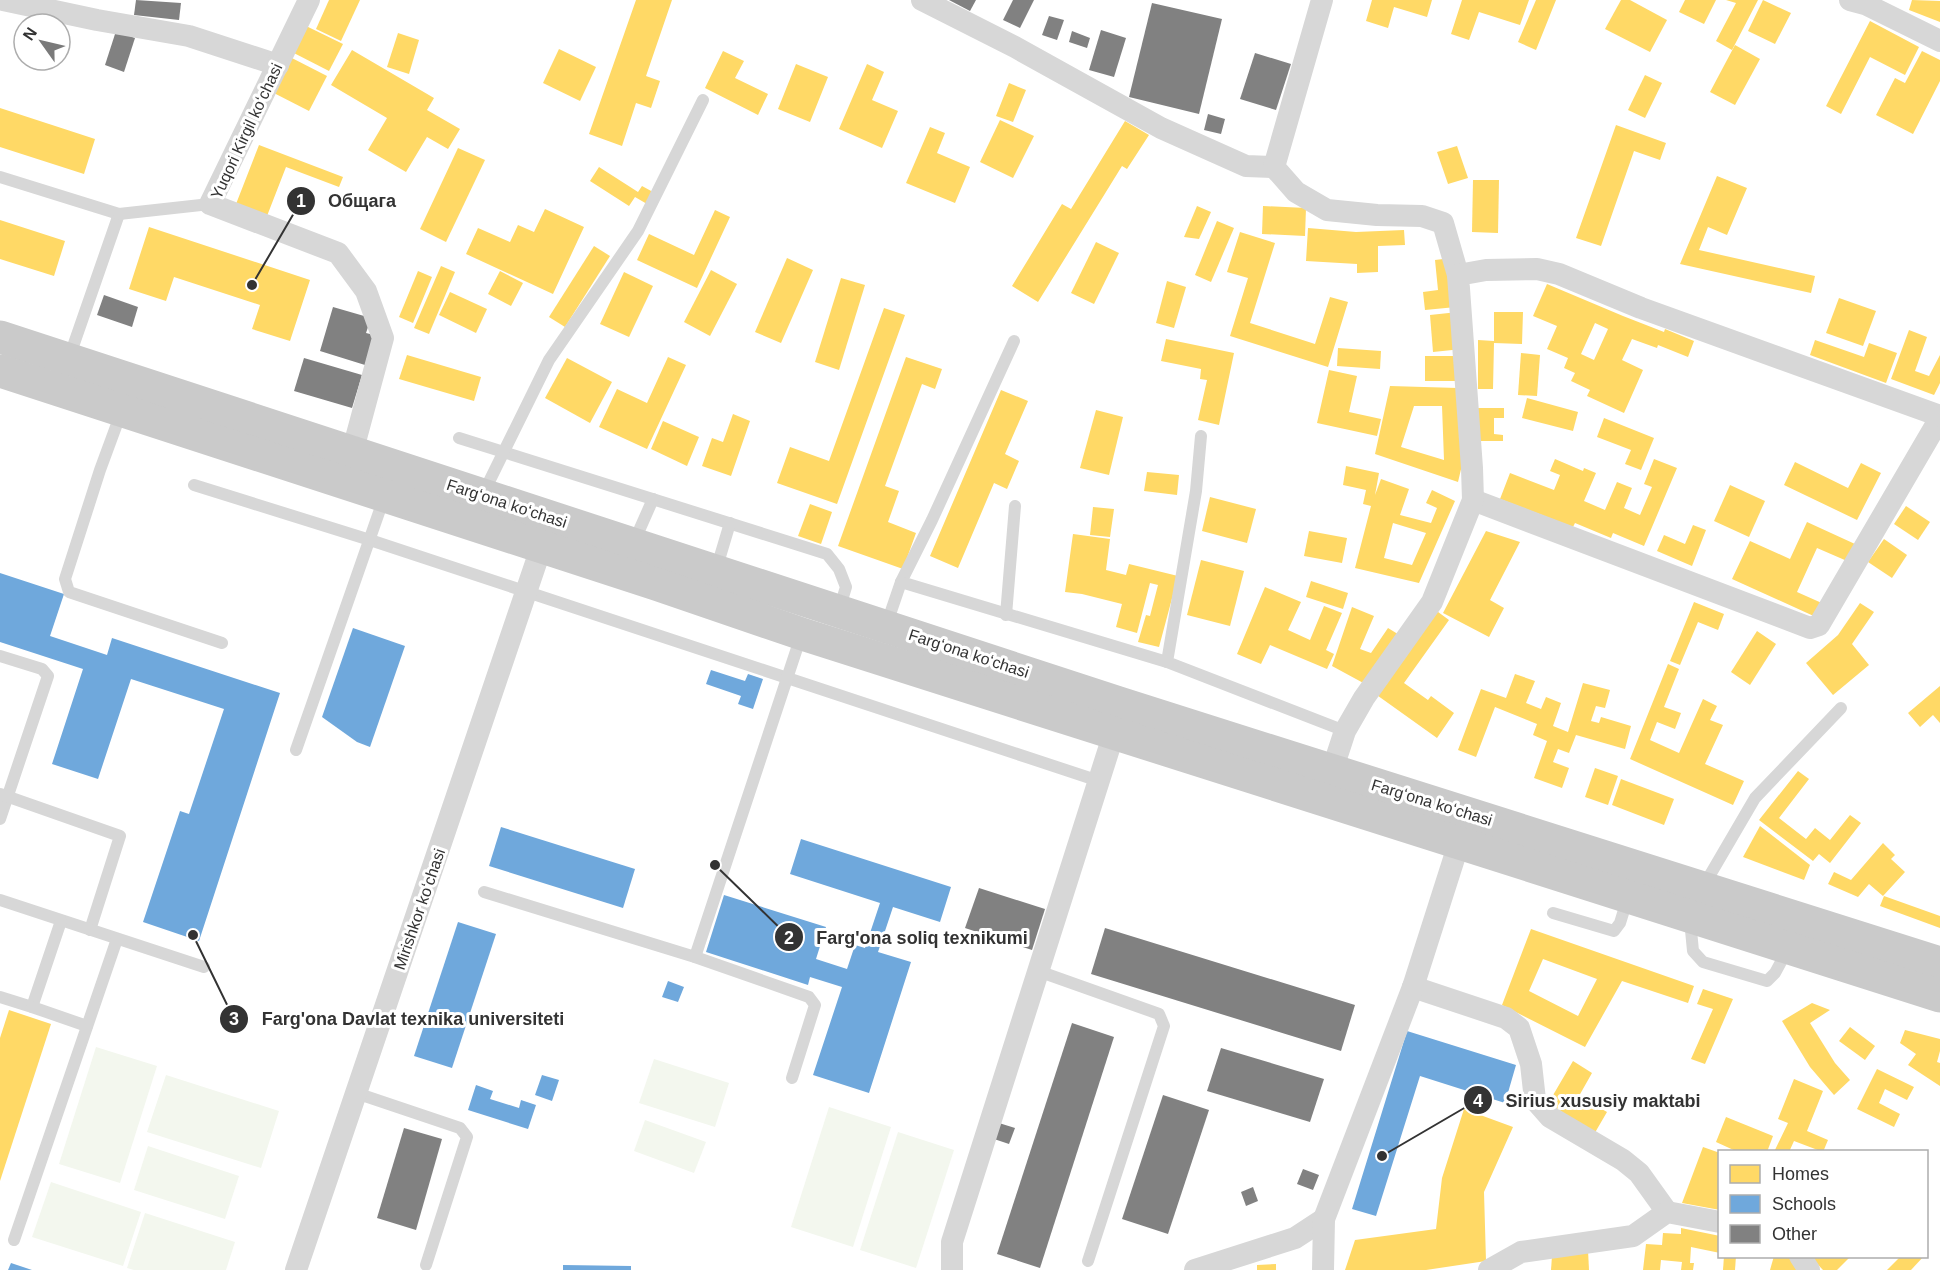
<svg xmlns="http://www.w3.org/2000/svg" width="1940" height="1270" font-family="Arial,sans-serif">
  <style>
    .green { fill: #f3f7ee }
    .homes { fill: #ffd966; fill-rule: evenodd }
    .schools { fill: #6fa8dc }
    .building { fill: #818181 }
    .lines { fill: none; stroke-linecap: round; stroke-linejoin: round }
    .lane { stroke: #d7d7d7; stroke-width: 12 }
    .street { stroke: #d7d7d7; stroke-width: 22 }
    .primary { stroke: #cacaca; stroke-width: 33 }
    .labels { text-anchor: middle; stroke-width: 6; stroke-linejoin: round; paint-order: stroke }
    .street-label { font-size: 16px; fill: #333; stroke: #fff }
    .leader { fill: none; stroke: #333; stroke-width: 2 }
    .callout-dot { fill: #333; stroke: #fff; stroke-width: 2 }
    .mark-label { font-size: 18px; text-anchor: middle; font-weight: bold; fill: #fff }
    .callout-label { font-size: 18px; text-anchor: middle; font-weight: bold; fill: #333; stroke: #fff; stroke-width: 6; stroke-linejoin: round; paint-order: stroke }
  </style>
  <rect width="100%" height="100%" fill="#fff"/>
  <!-- green -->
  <g class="green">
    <polygon points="96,1047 157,1066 120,1183 59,1164"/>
    <polygon points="654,1059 729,1083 715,1127 639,1103"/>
    <polygon points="166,1075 279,1111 261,1168 147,1132"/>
    <polygon points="829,1107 891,1127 853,1247 791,1227"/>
    <polygon points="645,1120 706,1142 694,1173 634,1151"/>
    <polygon points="898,1132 954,1150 916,1268 860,1250"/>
    <polygon points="148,1146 239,1176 225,1219 134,1190"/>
    <polygon points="51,1182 141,1212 123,1266 32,1237"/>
    <polygon points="145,1213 235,1242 226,1270 134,1270 127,1268"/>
  </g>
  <!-- homes -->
  <g class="homes">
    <polygon points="329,0 360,0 341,41 316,29"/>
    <polygon points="636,0 672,0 646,76 660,81 651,108 636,103 622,146 589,134"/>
    <polygon points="1372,0 1432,0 1427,17 1394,7 1388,28 1366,21"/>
    <polygon points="1462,0 1529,0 1520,25 1479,12 1469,40 1451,34"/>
    <polygon points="1536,0 1556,0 1536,50 1518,42"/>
    <polygon points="1621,0 1630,0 1667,20 1650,52 1605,29"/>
    <polygon points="1685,0 1716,0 1704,24 1679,12"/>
    <polygon points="1726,0 1758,0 1732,50 1716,41 1736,3"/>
    <polygon points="1763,0 1791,13 1775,44 1748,31"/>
    <polygon points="1912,0 1940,1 1940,22 1909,10"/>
    <polygon points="1870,21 1919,47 1905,75 1870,57 1841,114 1826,106"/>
    <polygon points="302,24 343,44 329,71 288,50"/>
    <polygon points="398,33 419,40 409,74 387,67"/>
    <polygon points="1735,45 1760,59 1735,105 1710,92"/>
    <polygon points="559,49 596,67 580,101 543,83"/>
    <polygon points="352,50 434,98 427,110 460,129 448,149 427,137 406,172 368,150 387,118 331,85"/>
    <polygon points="723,51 744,61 735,78 768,94 758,115 705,88"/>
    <polygon points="1922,51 1940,60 1940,81 1913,134 1876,115 1895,78 1905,83"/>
    <polygon points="286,55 327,76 309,111 268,90"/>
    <polygon points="796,64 828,77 810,122 778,109"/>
    <polygon points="867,64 884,72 872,100 898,111 882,148 839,129"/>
    <polygon points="1645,75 1662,83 1645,118 1628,110"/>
    <polygon points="1009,83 1026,90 1013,122 996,116"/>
    <polygon points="0,108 95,139 84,174 0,147"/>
    <polygon points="1000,120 1034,136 1013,178 980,162"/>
    <polygon points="1125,121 1149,135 1127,169 1122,166 1038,302 1012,286 1062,204 1071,209"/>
    <polygon points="1616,125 1666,143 1660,160 1634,151 1601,246 1576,238"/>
    <polygon points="930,127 945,133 937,153 970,167 955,203 906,183"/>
    <polygon points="259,145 343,177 339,187 286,167 267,216 236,204"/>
    <polygon points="1457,146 1468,178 1448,184 1437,152"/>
    <polygon points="458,148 485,160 446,242 420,229"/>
    <polygon points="599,167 638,192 642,186 653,192 647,204 635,197 629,206 590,181"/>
    <polygon points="1717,176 1747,188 1727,235 1708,227 1699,250 1815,276 1811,293 1680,264"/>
    <polygon points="1473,180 1499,180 1498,233 1472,232"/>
    <polygon points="1197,206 1211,212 1199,239 1184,237"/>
    <polygon points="1263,206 1306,208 1305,236 1262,234"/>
    <polygon points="545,209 584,227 553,294 466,254 478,228 510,242 518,225 534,232"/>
    <polygon points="715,210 730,217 697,288 637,260 649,234 694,255"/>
    <polygon points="0,220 65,241 54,276 0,259"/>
    <polygon points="1217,221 1234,228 1211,282 1195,275"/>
    <polygon points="149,227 310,280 290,341 252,329 260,305 174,277 166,301 129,289"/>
    <polygon points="1308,228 1356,232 1404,230 1405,245 1378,246 1378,272 1357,273 1357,264 1306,261"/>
    <polygon points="1240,232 1275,243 1250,323 1315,344 1330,297 1348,302 1328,367 1230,336 1248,278 1227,272"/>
    <polygon points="1096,242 1119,253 1094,304 1071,293"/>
    <polygon points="594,246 610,256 565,327 549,317"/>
    <polygon points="787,258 813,270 781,343 755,332"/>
    <polygon points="1451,258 1456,307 1425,310 1423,292 1438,290 1435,260"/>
    <polygon points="441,266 455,272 429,334 414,328"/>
    <polygon points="711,270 737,284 710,336 684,322"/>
    <polygon points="418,271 432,277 413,323 399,317"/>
    <polygon points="500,271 523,283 511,306 488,294"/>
    <polygon points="624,272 653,286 629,337 600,324"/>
    <polygon points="841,278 865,285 839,370 815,362"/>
    <polygon points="1167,281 1186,287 1174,328 1156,323"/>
    <path d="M 1547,284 L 1623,316 L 1664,332 L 1665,329 L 1694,341 L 1688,357 L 1658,345 L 1657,348 L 1632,339 L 1622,360 L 1643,370 L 1624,413 L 1587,396 L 1590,390 L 1571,381 L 1575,373 L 1564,368 L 1568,358 L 1547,349 L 1557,326 L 1533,316 ZM 1595,323 L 1608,329 L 1594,360 L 1581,354 Z"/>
    <polygon points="450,292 487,309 476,333 439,315"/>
    <polygon points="1839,298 1876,311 1863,346 1826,333"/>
    <polygon points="884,308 905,315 837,504 777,483 790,447 829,461"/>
    <polygon points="1458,312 1462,349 1433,352 1430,315"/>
    <polygon points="1494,312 1523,312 1522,344 1494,343 1493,389 1478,389 1478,340 1494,341"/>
    <polygon points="1909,330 1927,337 1915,371 1929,376 1940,355 1940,383 1934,395 1891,379"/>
    <polygon points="1166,339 1234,353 1219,425 1198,420 1207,380 1200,379 1201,369 1161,361"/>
    <polygon points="1815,340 1864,357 1869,343 1897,353 1886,383 1810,355"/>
    <polygon points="1338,348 1381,351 1380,369 1337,366"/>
    <polygon points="1521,353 1540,355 1537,396 1518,395"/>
    <polygon points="407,355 481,377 474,401 399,379"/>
    <rect x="1425" y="356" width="37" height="25"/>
    <polygon points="668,357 686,365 647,449 599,427 617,389 647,403"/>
    <polygon points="906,357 942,369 935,389 922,384 885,486 899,491 888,522 916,533 903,569 838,546"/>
    <polygon points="567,358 612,382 590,423 545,398"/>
    <polygon points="1329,370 1357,376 1349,412 1381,419 1377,436 1317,423"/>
    <path d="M 1390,386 L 1458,388 L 1462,465 L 1458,482 L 1375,454 ZM 1414,406 L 1442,406 L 1444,460 L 1401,447 Z"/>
    <polygon points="1001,390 1028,401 1005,454 1019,461 1007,489 994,483 958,568 930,556"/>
    <polygon points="1527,398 1578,412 1573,431 1522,418"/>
    <polygon points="1478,408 1504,408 1504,418 1494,418 1494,434 1503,435 1503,441 1478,441"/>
    <polygon points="1096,410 1123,417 1109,475 1080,468"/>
    <polygon points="733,414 750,421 731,476 702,466 712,438 723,442"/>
    <polygon points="1604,418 1654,438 1641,470 1625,464 1631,450 1597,437"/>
    <polygon points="663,421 699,437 687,466 651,449"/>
    <polygon points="1555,459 1583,471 1584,468 1596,473 1584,501 1605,510 1617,482 1632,488 1624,508 1640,515 1652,487 1644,484 1654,459 1677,468 1644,546 1613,533 1611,538 1575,523 1573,527 1500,499 1510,473 1554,490 1560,475 1550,471"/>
    <polygon points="1795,462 1848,488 1861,463 1881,473 1857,520 1784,485"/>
    <path d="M 1346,466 L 1379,473 L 1375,495 L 1381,479 L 1409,489 L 1400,515 L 1431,523 L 1437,508 L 1426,503 L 1432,490 L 1455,501 L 1419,583 L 1355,568 L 1371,506 L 1363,504 L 1366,490 L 1343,485 ZM 1393,523 L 1426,533 L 1412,565 L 1384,558 Z"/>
    <polygon points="1147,472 1179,475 1177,495 1144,491"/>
    <polygon points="1730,485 1765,501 1749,537 1714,521"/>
    <polygon points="1210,497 1256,509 1247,543 1202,531"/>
    <polygon points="810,504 832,512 821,544 798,536"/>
    <polygon points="1906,506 1930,522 1918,540 1894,524"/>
    <polygon points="1093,507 1114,509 1110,537 1090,535"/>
    <polygon points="1807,522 1855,544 1847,561 1817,548 1797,592 1824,604 1818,618 1732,579 1750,541 1790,559"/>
    <polygon points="1693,525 1706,530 1692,566 1657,551 1664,535 1685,544"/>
    <polygon points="1309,531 1347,538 1342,563 1304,556"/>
    <polygon points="1486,531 1520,542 1490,600 1504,608 1489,637 1443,613"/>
    <polygon points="1073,534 1110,539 1106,570 1126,575 1129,564 1178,576 1159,647 1138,642 1146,615 1150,616 1158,585 1150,583 1137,633 1116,627 1122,604 1082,594 1065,592"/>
    <polygon points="1884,539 1907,555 1892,578 1868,562"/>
    <polygon points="1201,560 1244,571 1230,626 1187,615"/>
    <polygon points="1311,581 1348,593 1343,609 1306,597"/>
    <polygon points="1265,587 1301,602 1288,630 1310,640 1324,606 1342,613 1326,650 1334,654 1327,669 1270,645 1261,664 1237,654"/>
    <polygon points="1694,602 1724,614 1718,630 1698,622 1680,665 1670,661"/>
    <polygon points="1860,603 1874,612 1852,644 1869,665 1833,695 1806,663 1838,635"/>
    <polygon points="1352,607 1374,616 1360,649 1371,653 1388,628 1401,636 1367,685 1332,666"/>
    <polygon points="1434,609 1449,620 1404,683 1428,700 1431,696 1454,713 1437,738 1374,693"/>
    <polygon points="1757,631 1776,644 1750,685 1731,672"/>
    <polygon points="1668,664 1679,669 1664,707 1681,713 1675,729 1657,722 1650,740 1679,753 1703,699 1717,706 1710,720 1723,725 1705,764 1744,781 1733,805 1630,759"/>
    <polygon points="1515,674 1535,681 1526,703 1541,709 1546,697 1561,703 1553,726 1568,732 1583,683 1610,690 1605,708 1596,706 1591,721 1599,723 1601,717 1631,726 1625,749 1576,735 1569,753 1558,749 1553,762 1569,768 1562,788 1534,778 1547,741 1533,735 1537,724 1495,707 1476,757 1458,750 1481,689 1506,698"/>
    <polygon points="1940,686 1940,723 1933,715 1920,727 1908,713"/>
    <polygon points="1595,768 1618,776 1608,805 1585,797"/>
    <polygon points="1798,771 1809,779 1779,818 1806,839 1815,828 1830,840 1850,815 1861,823 1830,863 1819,854 1813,861 1759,820"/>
    <polygon points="1621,779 1674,799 1664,825 1612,805"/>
    <polygon points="1760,826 1810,865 1804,880 1743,857"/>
    <polygon points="1883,843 1895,855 1891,859 1905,872 1883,896 1869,884 1858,897 1828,884 1834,872 1851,880"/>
    <polygon points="1884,896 1940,916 1940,928 1880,906"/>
    <path d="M 1531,929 L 1694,986 L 1688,1003 L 1622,981 L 1585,1047 L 1502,1005 ZM 1543,959 L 1597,979 L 1578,1016 L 1529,991 Z"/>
    <polygon points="1703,989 1733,999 1705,1064 1691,1059 1713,1009 1697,1004"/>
    <polygon points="1812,1003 1830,1010 1810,1023 1835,1063 1850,1080 1834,1095 1810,1067 1782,1021"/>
    <polygon points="9,1010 51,1024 0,1181 0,1038"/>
    <polygon points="1850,1027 1875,1046 1865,1060 1839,1041"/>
    <polygon points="1905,1030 1940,1039 1940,1051 1937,1062 1940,1063 1940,1086 1908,1065 1916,1054 1900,1043"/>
    <polygon points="1573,1061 1592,1073 1579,1096 1607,1112 1593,1136 1549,1102"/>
    <polygon points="1877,1069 1914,1087 1907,1100 1885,1089 1879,1103 1900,1114 1894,1127 1857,1109"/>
    <polygon points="1794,1079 1823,1091 1807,1131 1828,1140 1823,1152 1794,1141 1789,1152 1774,1152 1788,1123 1778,1119"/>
    <polygon points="1464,1109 1513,1127 1484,1192 1486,1261 1426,1270 1345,1270 1355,1240 1436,1229 1442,1178"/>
    <polygon points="1726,1117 1773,1136 1767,1152 1738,1152 1716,1142"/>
    <polygon points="1703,1147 1720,1153 1720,1210 1682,1203"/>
    <polygon points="1681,1228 1720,1236 1720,1253 1691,1247 1690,1263 1694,1263 1693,1270 1681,1270 1682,1262 1661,1260 1660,1270 1643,1270 1646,1244 1662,1245 1663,1233 1681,1234"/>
    <polygon points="1588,1250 1589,1270 1551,1270 1552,1256"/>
    <polygon points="1724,1256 1736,1256 1735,1270 1723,1270"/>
    <polygon points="1774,1256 1790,1257 1799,1270 1770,1270"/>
    <polygon points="1810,1256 1851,1256 1837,1270 1823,1270"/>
    <polygon points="1901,1256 1924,1256 1911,1270 1887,1270"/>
    <polygon points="1276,1264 1276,1270 1257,1270 1257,1265"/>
  </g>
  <!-- schools -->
  <g class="schools">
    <polygon points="0,573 64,594 50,636 107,655 112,638 280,693 199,941 143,922 180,811 189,814 224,709 131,679 98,779 52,764 83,669 0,642"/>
    <polygon points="353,628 405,646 370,747 357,742 322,717"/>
    <polygon points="711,670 745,681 748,674 763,679 753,709 738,704 741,696 706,684"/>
    <polygon points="501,827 635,869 623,908 489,866"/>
    <polygon points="801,839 951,887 940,922 893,907 878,952 911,962 869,1093 813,1075 842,987 810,977 808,985 706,952 724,895 826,927 816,959 847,969 855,945 865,948 880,903 790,874"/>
    <polygon points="458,922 496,934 452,1068 414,1056"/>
    <polygon points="668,981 684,987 678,1002 662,997"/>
    <polygon points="1407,1031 1516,1065 1505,1103 1420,1076 1376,1216 1352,1209"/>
    <polygon points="542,1075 559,1080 552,1101 535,1095"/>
    <polygon points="476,1085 493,1091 490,1099 519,1108 521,1100 536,1105 528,1129 468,1110"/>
    <polygon points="11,1263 32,1270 8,1270"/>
    <polygon points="563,1265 631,1266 631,1270 563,1270"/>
  </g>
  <!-- building -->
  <g class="building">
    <polygon points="136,0 181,3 179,20 134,15"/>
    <polygon points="949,0 976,0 970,11"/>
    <polygon points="1013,0 1034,0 1020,28 1003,20"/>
    <polygon points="1152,3 1222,19 1199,114 1129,97"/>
    <polygon points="1049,16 1064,20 1057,40 1042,35"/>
    <polygon points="1101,30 1126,38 1114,77 1089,70"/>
    <polygon points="116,31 135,38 124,72 105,65"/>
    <polygon points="1072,31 1090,38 1087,48 1069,42"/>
    <polygon points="1255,53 1291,64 1276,110 1240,99"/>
    <polygon points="1208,114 1225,119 1221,134 1204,130"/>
    <polygon points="104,295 138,307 132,327 97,315"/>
    <polygon points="333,307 371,318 366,333 374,335 365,365 320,351"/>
    <polygon points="304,358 362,375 352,408 294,391"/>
    <polygon points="979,888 1045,909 1032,950 965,928"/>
    <polygon points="1105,928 1355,1005 1341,1051 1091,974"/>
    <polygon points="1072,1023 1114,1037 1040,1268 997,1254"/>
    <polygon points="1221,1048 1324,1079 1310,1122 1207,1091"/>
    <polygon points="1163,1095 1209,1110 1168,1234 1122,1219"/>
    <polygon points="999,1123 1015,1128 1009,1144 994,1139"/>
    <polygon points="404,1128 442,1139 416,1230 377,1218"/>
    <polygon points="1303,1169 1319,1175 1313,1190 1297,1184"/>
    <polygon points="1253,1187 1258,1201 1246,1206 1241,1192"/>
  </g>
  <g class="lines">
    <!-- lane -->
    <g class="lane">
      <polyline points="0,177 119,214 69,358"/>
      <polyline points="119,214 210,204"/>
      <polyline points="1014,341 932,520 901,582 1167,662"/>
      <polyline points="121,413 100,470 65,579 69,592 222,643"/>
      <polyline points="1201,436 1196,491 1167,662 1345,731"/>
      <polyline points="459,438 827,554 839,569 846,587 839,610"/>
      <polyline points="194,485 370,540 1099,781"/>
      <polyline points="483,494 549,360 638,231 703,100"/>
      <polyline points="634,542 653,499"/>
      <polyline points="716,570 730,523"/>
      <polyline points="1006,615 1015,506"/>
      <polyline points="886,626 901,582"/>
      <polyline points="0,656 42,669 48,676 0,819"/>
      <polyline points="296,750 384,498"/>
      <polyline points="0,794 120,836 90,930"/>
      <polyline points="1703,887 1755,798 1841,708"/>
      <polyline points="484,892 695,957 809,997 815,1005 792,1078"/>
      <polyline points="0,900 204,967"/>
      <polyline points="1553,913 1614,931 1620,923 1628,897"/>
      <polyline points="1690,920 1693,951 1703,962 1767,981 1775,973 1788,949"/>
      <polyline points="695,957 801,636"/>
      <polyline points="1038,971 1159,1014 1164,1026 1088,1261"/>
      <polyline points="0,997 32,1007 61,921"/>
      <polyline points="32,1007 87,1026"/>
      <polyline points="356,1093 460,1128 467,1137 426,1265"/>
      <polyline points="14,1240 117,939"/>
    </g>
    <!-- street -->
    <g class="street">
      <polyline points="3,0 97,20 189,36 278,65"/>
      <polyline points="309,0 210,204 338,253 366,291 383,338 352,453"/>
      <polyline points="922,0 1015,47 1161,128 1246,166 1274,167"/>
      <polyline points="1322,0 1274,167 1296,192 1327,210 1377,215 1422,216 1443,223 1458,275"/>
      <polyline points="1850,0 1865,4 1940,41"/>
      <polyline points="1473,500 1810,628 1819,625 1940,418"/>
      <polyline points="1328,783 1345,731 1364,698 1432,602 1473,500 1472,468 1458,275 1486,270 1537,269 1559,274 1641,308 1940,416"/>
      <polyline points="1413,987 1506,1018 1519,1028 1531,1064 1535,1100 1550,1117 1623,1160 1639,1173 1667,1212"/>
      <polyline points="1800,1256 1809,1270"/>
      <polyline points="296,1270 541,548"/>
      <polyline points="952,1270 952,1242 1114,733"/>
      <polyline points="1195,1270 1295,1238 1324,1219"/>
      <polyline points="1323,1270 1324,1219 1413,987 1459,843"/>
      <polyline points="1489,1270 1521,1252 1633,1236 1667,1212 1720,1222"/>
    </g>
    <!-- primary -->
    <g class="primary">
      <polyline points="0,337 1119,703 1940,963"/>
      <polyline points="0,371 656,584 802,634 1940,996"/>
    </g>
  </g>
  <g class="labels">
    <!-- street labels -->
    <g class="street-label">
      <text transform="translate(246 131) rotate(-65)" y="6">Yuqori Kirgil koʻchasi</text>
      <text transform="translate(507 503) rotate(18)" y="6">Fargʻona koʻchasi</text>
      <text transform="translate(969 653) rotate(18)" y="6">Fargʻona koʻchasi</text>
      <text transform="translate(1432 802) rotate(17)" y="6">Fargʻona koʻchasi</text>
      <text transform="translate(419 909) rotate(-71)" y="6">Mirishkor koʻchasi</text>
    </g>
  </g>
  <!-- callouts -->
  <path class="leader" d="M252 285L301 201M715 865L789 937M193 935L234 1019M1382 1156L1478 1100"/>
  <g class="callout-dot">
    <circle cx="252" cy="285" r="6"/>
    <circle cx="715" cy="865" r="6"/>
    <circle cx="193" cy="935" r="6"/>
    <circle cx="1382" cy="1156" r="6"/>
    <circle cx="301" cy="201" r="15"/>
    <circle cx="789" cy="937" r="15"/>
    <circle cx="234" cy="1019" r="15"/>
    <circle cx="1478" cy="1100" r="15"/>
  </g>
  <g class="mark-label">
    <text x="301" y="207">1</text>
    <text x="789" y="944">2</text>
    <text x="234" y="1025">3</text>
    <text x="1478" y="1107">4</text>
  </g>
  <g class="callout-label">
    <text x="362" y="207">Общага</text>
    <text x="922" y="944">Farg'ona soliq texnikumi</text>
    <text x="413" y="1025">Farg'ona Davlat texnika universiteti</text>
    <text x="1603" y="1107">Sirius xususiy maktabi</text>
  </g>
  <!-- legend -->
  <rect x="1718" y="1150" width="210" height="108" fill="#ffffff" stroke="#adadad" stroke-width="1.5"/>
  <rect x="1730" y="1165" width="30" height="18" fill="#ffd966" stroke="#adadad" stroke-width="1.5"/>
  <text x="1772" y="1180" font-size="18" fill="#333333">Homes</text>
  <rect x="1730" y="1195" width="30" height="18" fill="#6fa8dc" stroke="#adadad" stroke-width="1.5"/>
  <text x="1772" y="1210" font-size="18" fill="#333333">Schools</text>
  <rect x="1730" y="1225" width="30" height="18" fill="#818181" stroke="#adadad" stroke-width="1.5"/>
  <text x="1772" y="1240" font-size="18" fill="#333333">Other</text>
  <!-- north arrow -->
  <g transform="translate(42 42) rotate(304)"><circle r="28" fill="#ffffff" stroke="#adadad" stroke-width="1.5"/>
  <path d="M0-4.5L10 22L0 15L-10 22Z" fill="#7a7a7a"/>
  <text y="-9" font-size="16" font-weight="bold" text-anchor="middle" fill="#333333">N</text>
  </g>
</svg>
